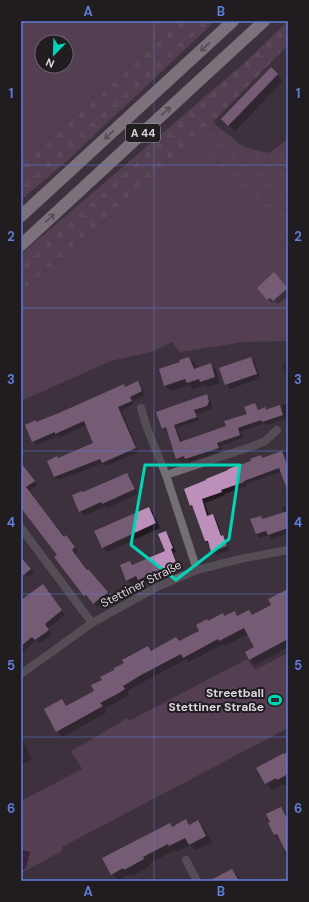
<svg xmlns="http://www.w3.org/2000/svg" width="309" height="902" font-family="'DM Sans',sans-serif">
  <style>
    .grass { fill: url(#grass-tufts) }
    .forest { fill: url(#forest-firs) }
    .green { fill: #6f4f6e; fill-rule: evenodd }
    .water { fill: url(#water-waves) }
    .shadow { fill: #0007 }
    .building { fill: #bd8fbb }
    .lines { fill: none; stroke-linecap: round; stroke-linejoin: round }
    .minor { stroke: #746f74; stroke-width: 8 }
    .motorway { stroke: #c9bcc8; stroke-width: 12 }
    .oneway { stroke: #746c74 }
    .marked { fill: none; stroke: #00d5b7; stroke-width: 3; stroke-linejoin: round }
    .grid { fill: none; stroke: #607ed9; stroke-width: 1; stroke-opacity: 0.55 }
    .labels { text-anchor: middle; stroke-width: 4; stroke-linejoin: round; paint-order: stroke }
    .shield { fill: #201c20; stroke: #a49ea4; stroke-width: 1 }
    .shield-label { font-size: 11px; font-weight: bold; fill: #dcd6dc }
    .street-label { font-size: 12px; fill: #dcd6dc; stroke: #201c20 }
    .poi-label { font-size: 12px; font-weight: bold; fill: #dcd6dc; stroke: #201c20; text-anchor: end }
    .neatline { fill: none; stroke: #607ed9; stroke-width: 1.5 }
    .grid-label { font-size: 13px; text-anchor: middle; font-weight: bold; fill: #607ed9 }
  </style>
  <defs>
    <pattern id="grass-tufts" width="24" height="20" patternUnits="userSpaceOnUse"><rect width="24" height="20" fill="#6f4f6e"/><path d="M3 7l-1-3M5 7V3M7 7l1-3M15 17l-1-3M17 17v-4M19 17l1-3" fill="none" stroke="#836882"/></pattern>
    <pattern id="forest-firs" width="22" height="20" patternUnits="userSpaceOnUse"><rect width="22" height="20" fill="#6f4f6e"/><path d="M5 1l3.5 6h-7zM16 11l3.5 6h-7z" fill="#836882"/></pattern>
    <pattern id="water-waves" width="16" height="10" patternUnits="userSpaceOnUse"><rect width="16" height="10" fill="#340e34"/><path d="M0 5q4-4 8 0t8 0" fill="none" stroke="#513051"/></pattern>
  </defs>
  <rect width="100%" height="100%" fill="#3c323c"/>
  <!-- grass -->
  <polygon class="grass" points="217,126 244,147 269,153 288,139 288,245 196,143"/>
  <!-- forest -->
  <g class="forest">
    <polygon points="177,21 215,21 67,161 21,200 21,160 43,144"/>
    <polygon points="288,21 288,45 213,122 217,126 21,292 21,254 243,64"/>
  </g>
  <!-- green -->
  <g class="green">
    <path d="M 21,21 L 177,21 L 43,144 L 21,160 ZM 42,42 L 66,42 L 66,66 L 42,66 Z"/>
    <polygon points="196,143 288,245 288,302 286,303 288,302 288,341 244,342 180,352 172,342 151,352 111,361 21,401 21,292"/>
    <path d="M 288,653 L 288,728 L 62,847 L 62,851 L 21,873 L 21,801 L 82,769 L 71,751 C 90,741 108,729 127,718 L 129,721 L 247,659 L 255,670 Z"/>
  </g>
  <!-- water -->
  <polygon class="water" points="21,850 30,852 26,868 21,871"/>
  <!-- shadow -->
  <g class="shadow">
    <polygon points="271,68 283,81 235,131 222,119"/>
    <polygon points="278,278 288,288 288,296 278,304 274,301 272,303 268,299"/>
    <polygon points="189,358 195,363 197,369 210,364 216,370 220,383 207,387 204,385 193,389 190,385 171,391 165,386 160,370 181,363"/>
    <polygon points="250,358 255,362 260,378 230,389 226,384"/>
    <polygon points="288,361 288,381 283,365 284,363"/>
    <polygon points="138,382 141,386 145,395 133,401 134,404 121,410 139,452 106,466 103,463 59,480 55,477 48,461 59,459 94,443 86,425 60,437 58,436 36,445 33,441 37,423 124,385 126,387"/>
    <polygon points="206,395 210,399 212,405 211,409 197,414 199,420 177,428 181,442 227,427 248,414 255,404 259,411 266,409 267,410 288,403 288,418 266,425 264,423 241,432 243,438 220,446 222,451 190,462 187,460 181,462 177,458 168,431 167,432 163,428"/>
    <polygon points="288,450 288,483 282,471 247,484 247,486 224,494 225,495 205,503 209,516 213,515 216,519 222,536 227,540 230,550 216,555 206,541 194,509 190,505 263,459"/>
    <polygon points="21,463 37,485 29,491 65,537 69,540 78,551 75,554 111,597 97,607 89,598 88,599 84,595 58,555 21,504"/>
    <polygon points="127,474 131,478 138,494 107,508 106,506 84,516 80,511 83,493"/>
    <polygon points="288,505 288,533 272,539 269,535 260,538 256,534 261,517 264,520 284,513 282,507"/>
    <polygon points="149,508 153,512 160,528 107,552 103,547"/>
    <polygon points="166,532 169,536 176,552 173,553 179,566 170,569 171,571 143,583 139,580 131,584 127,580 130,562 133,566 167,552"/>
    <polygon points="21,555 34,573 28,577 25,574 21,576"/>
    <polygon points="46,589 65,615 48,628 52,634 40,643 36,640 21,654 21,594 25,598"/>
    <polygon points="288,590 288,647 255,665 250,659 255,647 248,634 225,646 223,644 189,662 186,659 147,680 127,691 129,694 125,698 105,708 107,712 63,737 57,731 62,701 67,706 96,691 103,680 148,647 152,651 176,638 180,642 200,632 209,622 223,615 225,617 234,612 239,616 249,611 253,615 272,605"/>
    <polygon points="21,738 30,754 29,754 32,759 21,765"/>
    <polygon points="288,752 288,784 284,786 283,784 272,790 266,783 258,768"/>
    <polygon points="281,808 288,816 288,860 283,850 285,849 281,841 274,835"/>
    <polygon points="186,820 191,825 198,822 204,828 212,842 196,850 190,845 177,852 175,850 149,864 150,866 132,876 130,874 118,880 112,874 169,824 173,827"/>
    <polygon points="232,870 238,876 241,881 222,881"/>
  </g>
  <!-- building -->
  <g class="building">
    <polygon points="271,67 278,74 228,126 221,119"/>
    <polygon points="274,272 288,288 273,301 270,298 267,300 257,288"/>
    <polygon points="189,357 194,369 211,363 215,377 200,382 199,379 187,383 185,379 164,386 159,369 180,362 179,360"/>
    <polygon points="251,357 257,374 225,385 219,368"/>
    <polygon points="138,381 142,391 130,397 132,401 118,407 136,448 102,463 100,459 54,477 47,461 57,456 58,458 93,443 84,421 55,434 55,432 32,442 25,425 36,420 36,422 59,413 124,384 125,387"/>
    <polygon points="207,394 209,401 207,406 194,410 197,417 174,425 180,442 226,426 224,421 247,414 244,407 255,403 258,410 266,407 265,410 280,405 283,415 262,422 261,420 238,428 240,435 217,443 219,448 185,459 184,456 176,459 166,427 162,429 156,412"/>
    <polygon points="282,451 288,467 288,489 287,489 279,468 244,481 244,482 221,490 222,492 202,499 207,516 213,514 221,536 223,535 227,546 211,552 208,541 205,541 192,505 190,506 184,489 206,480 206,479 228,470 228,469 251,461 250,459 261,455 262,458"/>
    <polygon points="21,463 35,481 26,487 64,537 66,535 75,547 72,550 87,570 88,569 108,592 93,604 86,595 84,596 54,557 57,555 21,508"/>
    <polygon points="127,473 135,489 102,504 101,502 79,512 72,495 82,491 83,492"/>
    <polygon points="149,507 156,523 102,548 94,531"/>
    <polygon points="288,511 288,528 268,535 266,531 256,534 250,519 261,516 262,519"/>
    <polygon points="166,531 173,548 171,549 176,562 168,566 168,567 138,580 136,576 126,581 120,565 130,561 132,565 165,551 158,534"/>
    <polygon points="21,557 31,569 21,577"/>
    <polygon points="43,584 62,610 45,624 49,630 35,640 32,637 21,646 21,600"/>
    <polygon points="288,589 288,639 249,660 245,652 254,647 244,628 219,641 218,639 183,658 181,654 141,675 123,686 125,689 119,693 100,703 103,706 56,732 44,709 62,699 66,706 94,691 91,685 102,680 100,677 114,670 114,668 124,663 122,660 148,646 151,651 176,637 179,641 199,631 196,625 207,619 208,621 223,613 224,616 235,611 237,616 249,610 252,615 271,605 268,599"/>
    <polygon points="288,752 288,774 277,780 276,778 265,784 256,768 284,753 284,754"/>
    <polygon points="281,807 288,820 288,856 277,834 274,835 268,823 270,822 266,814"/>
    <polygon points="186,819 189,825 198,820 206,836 189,845 185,838 169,846 168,844 143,857 144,859 124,870 123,868 111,875 102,858 170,823 172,827"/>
    <polygon points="232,869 239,881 209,881"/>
  </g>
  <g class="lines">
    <!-- minor -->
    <g class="minor">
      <polyline points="141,408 147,428 166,475 197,570"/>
      <polyline points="166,475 256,445 265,441 277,430"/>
      <polyline points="21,528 92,623"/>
      <polyline points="21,674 92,623 157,587 197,570 240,559 288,550"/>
      <polyline points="186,860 197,881"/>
    </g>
    <!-- motorway -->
    <g class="motorway">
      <polyline points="21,216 233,21"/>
      <polyline points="21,245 264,21"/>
    </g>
  </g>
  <!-- one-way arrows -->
  <defs><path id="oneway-shaft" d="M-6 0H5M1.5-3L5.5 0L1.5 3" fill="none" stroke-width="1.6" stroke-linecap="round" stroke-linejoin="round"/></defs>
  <g class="oneway">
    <use href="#oneway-shaft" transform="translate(205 47) rotate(137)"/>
    <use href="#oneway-shaft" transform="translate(166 111) rotate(-43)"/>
    <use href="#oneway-shaft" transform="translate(109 135) rotate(137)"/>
    <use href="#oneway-shaft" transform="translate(50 218) rotate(-43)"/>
  </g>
  <!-- marked area -->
  <path d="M0 0H309V902H0ZM 145,465 L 240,465 L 229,539 L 176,580 L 131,545 Z" fill="#3c323c" fill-opacity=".55" fill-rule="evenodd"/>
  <path class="marked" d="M 145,465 L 240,465 L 229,539 L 176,580 L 131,545 Z"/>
  <!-- grid -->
  <path class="grid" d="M 154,21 L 154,881M 21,165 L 288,165M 21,308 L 288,308M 21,451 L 288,451M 21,594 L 288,594M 21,737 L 288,737"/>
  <!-- icons -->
  <defs>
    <symbol id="stadium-bare" viewBox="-9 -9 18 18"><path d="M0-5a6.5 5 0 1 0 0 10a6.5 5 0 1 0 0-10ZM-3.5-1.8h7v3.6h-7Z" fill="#00d5b7" stroke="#201c20" stroke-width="2.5" paint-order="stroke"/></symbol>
  </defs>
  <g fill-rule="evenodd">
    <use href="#stadium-bare" x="265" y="690" width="20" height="20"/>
  </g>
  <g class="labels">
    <!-- shield labels -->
    <rect class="shield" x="126" y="124" width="34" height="18" rx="3"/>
    <g class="shield-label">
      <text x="143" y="137">A 44</text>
    </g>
    <!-- street labels -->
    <g class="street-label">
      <text transform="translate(141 584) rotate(-27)" y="4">Stettiner Straße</text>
    </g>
    <!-- poi labels -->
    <g class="poi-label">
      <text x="264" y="697">Streetball<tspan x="264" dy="14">Stettiner Straße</tspan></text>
    </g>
  </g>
  <!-- border -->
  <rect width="309" height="902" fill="none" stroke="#201c20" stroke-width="44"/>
  <!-- north arrow -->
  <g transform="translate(54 54) rotate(203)"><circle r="19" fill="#201c20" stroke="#6b666b"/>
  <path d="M0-3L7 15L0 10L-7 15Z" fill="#00d5b7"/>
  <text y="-6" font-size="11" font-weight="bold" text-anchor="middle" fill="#dcd6dc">N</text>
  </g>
  <rect x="22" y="22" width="265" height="858" class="neatline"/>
  <g class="grid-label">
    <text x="88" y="16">A</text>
    <text x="221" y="16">B</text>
    <text x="11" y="98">1</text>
    <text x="298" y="98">1</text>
    <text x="11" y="241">2</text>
    <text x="298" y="241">2</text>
    <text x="11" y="384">3</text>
    <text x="298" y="384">3</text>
    <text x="11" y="527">4</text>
    <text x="298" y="527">4</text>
    <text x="11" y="670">5</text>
    <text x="298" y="670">5</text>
    <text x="11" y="813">6</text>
    <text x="298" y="813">6</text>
    <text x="88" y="896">A</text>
    <text x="221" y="896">B</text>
  </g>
</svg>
